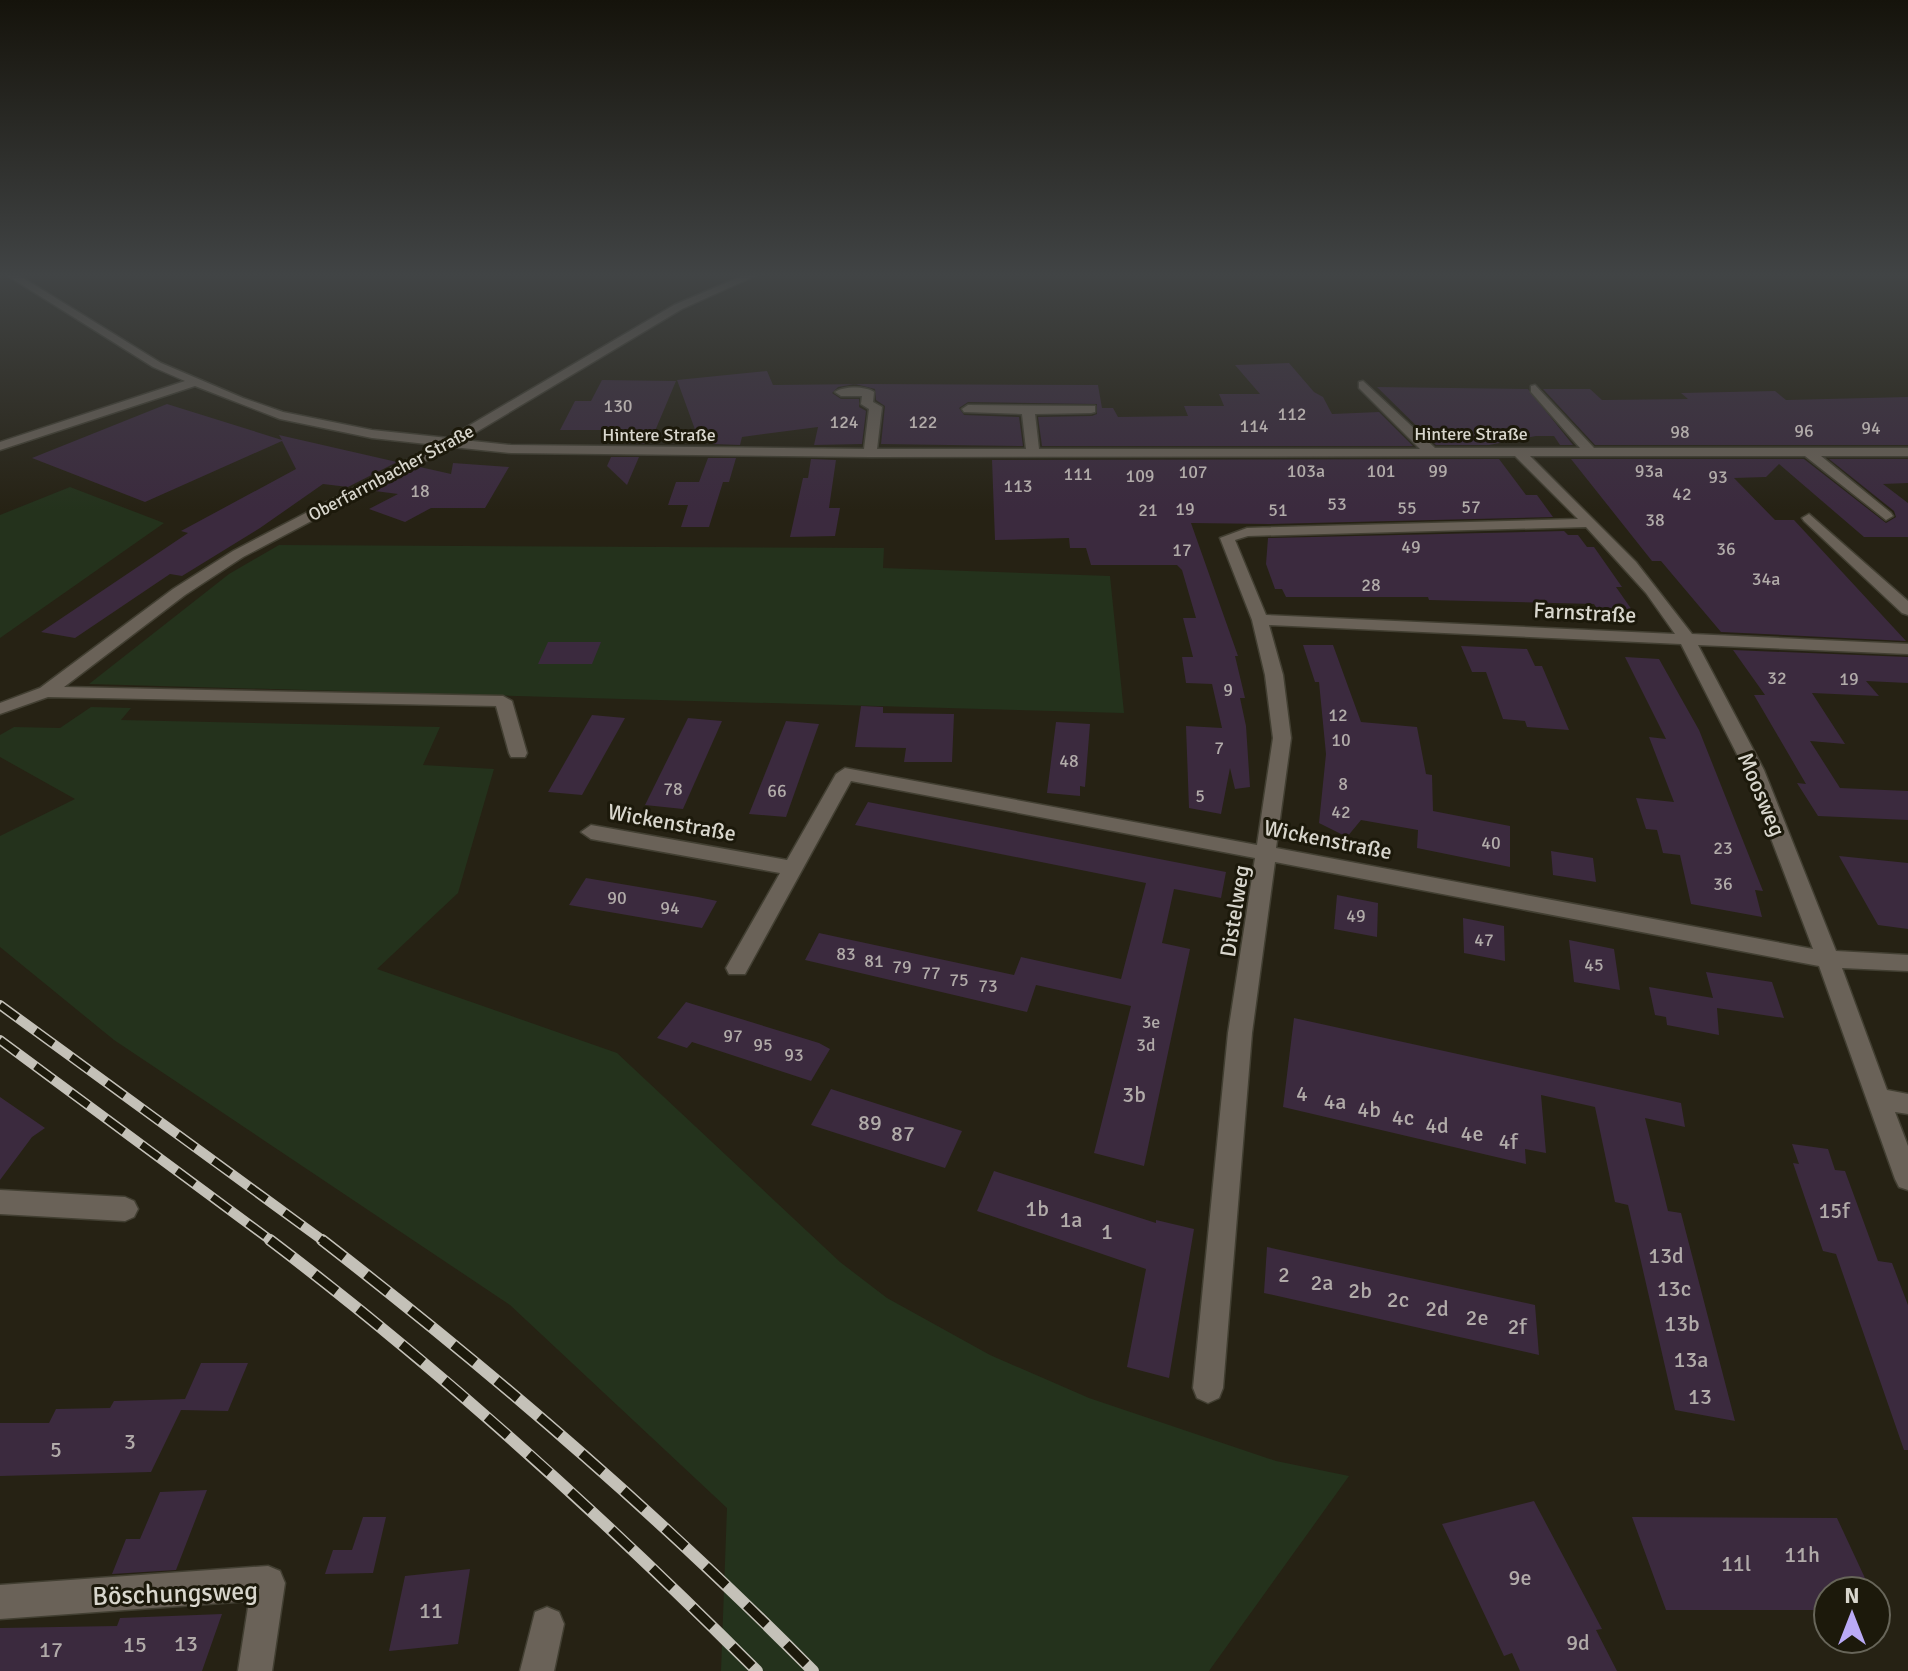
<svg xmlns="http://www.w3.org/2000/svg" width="1908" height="1671" font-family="Signika,sans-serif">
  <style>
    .green { fill: #24321c }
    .building { fill: #3b2a3e }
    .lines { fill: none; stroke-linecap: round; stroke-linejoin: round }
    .minor-casing { stroke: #423f32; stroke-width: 3 }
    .minor { fill: #6a6258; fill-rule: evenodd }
    .rail-far1-casing { stroke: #c4c1b8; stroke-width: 10 }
    .rail-casing { stroke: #c4c1b8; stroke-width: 12 }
    .rail-far1 { stroke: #1c190b; stroke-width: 7; stroke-dasharray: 22; stroke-linecap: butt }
    .rail { stroke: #1c190b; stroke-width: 9; stroke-dasharray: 28; stroke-linecap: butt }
    .labels { text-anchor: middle; stroke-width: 6; stroke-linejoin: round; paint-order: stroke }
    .number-label { font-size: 18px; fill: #b1aba9 }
    .far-street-label { font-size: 18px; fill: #d8d6cd; stroke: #1c190b }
    .street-label { font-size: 22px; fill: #d8d6cd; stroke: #1c190b }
    .near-number-label { font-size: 22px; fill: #b1aba9 }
    .near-street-label { font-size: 26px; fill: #d8d6cd; stroke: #1c190b }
  </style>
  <rect width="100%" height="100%" fill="#262214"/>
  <!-- green -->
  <g class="green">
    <polygon points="70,487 164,523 0,638 0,515"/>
    <polygon points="279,545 884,548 883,568 1110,576 1124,713 89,684 229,574"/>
    <polygon points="91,707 131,708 121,720 440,727 423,765 494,769 458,893 377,969 617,1053 840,1262 887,1298 990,1355 1089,1398 1276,1461 1349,1476 1209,1671 721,1671 727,1508 510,1305 114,1040 0,947 0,836 75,799 0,757 0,735 14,727 60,728"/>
  </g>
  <!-- building -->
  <g class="building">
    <polygon points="1289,363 1314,392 1323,397 1332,414 1379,412 1413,446 1042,446 1038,417 1092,416 1097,414 1097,404 968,402 959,408 964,415 1019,417 1023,446 881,444 885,406 876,400 875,389 855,384 838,387 832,393 841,399 859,399 859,407 866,411 862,444 814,445 818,427 742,437 740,445 713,444 717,432 697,435 677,380 767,371 773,385 867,384 1098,385 1102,408 1113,408 1118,417 1188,416 1184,406 1224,406 1219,394 1260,394 1235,365"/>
    <polygon points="602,380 676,381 655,431 650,431 645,444 617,443 623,430 560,430 575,401 591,401"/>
    <polygon points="1377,387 1528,389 1573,445 1560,445 1554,436 1536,436 1489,445 1436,445"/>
    <polygon points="1543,389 1590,389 1602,400 1688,399 1681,393 1775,391 1786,400 1908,397 1908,445 1595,445"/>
    <polygon points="167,404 282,440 279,435 397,462 348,487 323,484 260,528 182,576 170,574 75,638 41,632 188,533 181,531 296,469 282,441 145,502 32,458"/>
    <polygon points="611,457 639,457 627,485 607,466"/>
    <polygon points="708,458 736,458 729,482 723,482 709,527 681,527 688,505 668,505 676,482 699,482"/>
    <polygon points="811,459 836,460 829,508 840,508 835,536 790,537 803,478 808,478"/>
    <polygon points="1499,459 1526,495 1537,495 1553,517 1269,524 1191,523 1238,656 1235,656 1245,698 1240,698 1246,726 1250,787 1235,789 1230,768 1221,814 1189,808 1186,726 1222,728 1212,684 1186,683 1182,657 1193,657 1183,618 1196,618 1182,570 1177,565 1091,565 1086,548 1070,548 1069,538 995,540 992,460"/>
    <polygon points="1571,459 1804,459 1886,523 1896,517 1894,511 1829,459 1908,459 1908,483 1883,484 1908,503 1908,537 1864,537 1779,464 1766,477 1734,478 1775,520 1794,520 1906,641 1721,632 1661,561 1652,561"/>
    <polygon points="453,463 509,467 485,508 431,508 405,522 369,509 398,494 375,491 420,467 451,474"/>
    <polygon points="1564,531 1568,535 1578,535 1587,547 1594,547 1622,587 1616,587 1632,610 1597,609 1594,604 1429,600 1428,597 1286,597 1282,589 1275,589 1266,564 1268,538"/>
    <polygon points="548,642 601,642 592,664 538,664"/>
    <polygon points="1303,645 1333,645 1361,722 1417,727 1426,774 1432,775 1433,811 1510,826 1510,867 1417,848 1418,830 1361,820 1347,837 1319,823 1326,754 1319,682 1315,682"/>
    <polygon points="1461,646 1527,649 1535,666 1542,666 1569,730 1527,727 1525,721 1503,719 1486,672 1472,672"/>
    <polygon points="1733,650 1908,657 1908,683 1866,681 1879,696 1812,693 1845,744 1810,741 1840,788 1908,791 1908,820 1818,816 1797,783 1806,784 1754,695 1765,695"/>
    <polygon points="1625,657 1659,659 1699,730 1763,891 1755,890 1762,917 1691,904 1680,855 1663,853 1657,830 1646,829 1636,798 1674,802 1649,737 1666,739"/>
    <polygon points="861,706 883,707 883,713 954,714 952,762 904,762 906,748 855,747"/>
    <polygon points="592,715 625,718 582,795 548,792"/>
    <polygon points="688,718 722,721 683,809 645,805"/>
    <polygon points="786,721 819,724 786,817 749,814"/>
    <polygon points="1056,722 1090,724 1085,787 1080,786 1080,796 1047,793"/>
    <polygon points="868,802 1226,872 1221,898 1174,889 1162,943 1190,949 1144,1166 1094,1153 1131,1006 1036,985 1027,1012 805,960 819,933 1014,975 1021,957 1121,979 1146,883 855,825"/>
    <polygon points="1551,851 1593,858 1596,882 1553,875"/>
    <polygon points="1839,856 1908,863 1908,929 1878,925"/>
    <polygon points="586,878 698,897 717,901 702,928 569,905"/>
    <polygon points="1337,895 1378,903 1377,937 1334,929"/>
    <polygon points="1463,918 1504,926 1505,961 1464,953"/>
    <polygon points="1569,940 1614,949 1620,990 1574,982"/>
    <polygon points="1706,972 1772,982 1784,1018 1717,1008 1719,1035 1667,1025 1666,1017 1655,1015 1649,987 1713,998"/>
    <polygon points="686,1002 819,1043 830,1049 811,1081 692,1042 687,1048 657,1038"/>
    <polygon points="1294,1018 1681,1103 1685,1127 1645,1118 1668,1211 1681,1213 1735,1421 1675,1410 1628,1205 1615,1202 1595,1107 1541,1095 1546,1153 1525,1149 1526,1164 1283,1107"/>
    <polygon points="831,1089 962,1131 945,1168 811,1125"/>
    <polygon points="0,1097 45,1128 32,1137 0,1180"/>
    <polygon points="1792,1144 1828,1149 1835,1170 1845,1171 1878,1261 1892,1263 1908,1305 1908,1450 1904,1450 1836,1254 1823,1251 1793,1163 1799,1164"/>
    <polygon points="994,1171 1156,1223 1156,1220 1194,1229 1169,1378 1127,1367 1146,1269 977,1211"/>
    <polygon points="1267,1247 1535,1305 1539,1355 1264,1293"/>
    <polygon points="201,1363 248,1363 228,1411 181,1410 151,1472 0,1476 0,1423 49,1423 56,1409 110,1408 114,1401 185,1399"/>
    <polygon points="207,1490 176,1570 112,1574 126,1539 140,1539 160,1492"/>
    <polygon points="1534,1501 1602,1629 1596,1630 1617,1671 1520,1671 1512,1653 1504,1656 1442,1524"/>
    <polygon points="363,1517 386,1517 373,1573 325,1574 333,1550 352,1550"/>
    <polygon points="1632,1517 1837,1518 1871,1591 1828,1591 1828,1610 1666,1610"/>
    <polygon points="470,1569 458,1644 389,1651 405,1576"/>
    <polygon points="222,1614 202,1671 0,1671 0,1628 117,1626 120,1618"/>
  </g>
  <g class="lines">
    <defs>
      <g id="minor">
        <path d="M 8,276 L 20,276 L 161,363 L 243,398 L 283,412 L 372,430 L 448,438 L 674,305 L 742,276 L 755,276 L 682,309 L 463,440 L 511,445 L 864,449 L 869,409 L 861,404 L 862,396 L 841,396 L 835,392 C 843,386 866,386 874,392 L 873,402 L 882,407 L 877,449 L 1026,449 L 1022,414 L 964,412 L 962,409 L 968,405 L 1095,406 L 1095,412 L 1091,413 L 1035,414 L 1039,449 L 1420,449 L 1359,388 L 1359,382 L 1363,381 L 1435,448 L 1580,448 L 1531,392 L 1531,386 L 1535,385 L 1594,448 L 1908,448 L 1908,456 L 1821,456 L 1891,513 L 1893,516 L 1886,520 L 1805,456 L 1530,456 L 1636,562 L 1692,634 L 1908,644 L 1908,654 L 1698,645 L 1764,770 L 1836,951 L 1908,955 L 1908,971 L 1842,968 L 1887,1090 L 1908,1094 L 1908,1114 L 1895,1112 L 1908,1146 L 1908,1190 L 1899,1187 L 1895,1179 L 1819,966 L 1275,862 L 1252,1033 L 1223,1388 L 1219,1398 L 1208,1403 L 1197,1398 L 1193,1388 L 1228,1033 L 1255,858 L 851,781 L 745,974 L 729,974 L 726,968 L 780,873 L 591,839 L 581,832 L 591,825 L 787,860 L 836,774 L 845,768 L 1257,845 L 1273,738 L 1265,675 L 1252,620 L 1220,538 L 1247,528 L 1578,519 L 1515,456 L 870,457 L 511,453 L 452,447 L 243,557 L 185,595 L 64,687 L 503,696 L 512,701 L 527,753 L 525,757 L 511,757 L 509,753 L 496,706 L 48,697 L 0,714 L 0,703 L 40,688 L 173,589 L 233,551 L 436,445 L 372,438 L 280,419 L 195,386 L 0,450 L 0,442 L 185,381 L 153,367 ZM 1586,527 L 1646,593 L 1675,634 L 1266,615 L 1235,540 L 1248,536 ZM 1269,625 L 1681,644 L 1745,770 L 1813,949 L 1276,848 L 1291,738 L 1283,675 Z"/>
        <polygon points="1809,514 1908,601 1908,615 1902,613 1804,521 1802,518"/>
        <polygon points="0,1190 125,1197 134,1201 138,1209 134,1217 125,1221 0,1214"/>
        <polygon points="268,1566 280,1571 285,1583 272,1671 238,1671 249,1601 0,1619 0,1585"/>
        <polygon points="547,1607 559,1612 564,1624 554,1671 520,1671 535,1612"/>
      </g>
    </defs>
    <!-- minor casing -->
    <use href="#minor" class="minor-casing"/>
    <!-- minor -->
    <use href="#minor" class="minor"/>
    <defs>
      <g id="rail-far1">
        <polyline points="0,1005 325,1242"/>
        <polyline points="0,1040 273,1242"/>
      </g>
      <g id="rail">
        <path d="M 270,1240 C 444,1372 603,1517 757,1671"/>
        <path d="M 322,1240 C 495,1374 659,1515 813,1671"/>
      </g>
    </defs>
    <!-- rail-far1 casing -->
    <use href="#rail-far1" class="rail-far1-casing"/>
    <!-- rail casing -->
    <use href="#rail" class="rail-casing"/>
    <!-- rail-far1 -->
    <use href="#rail-far1" class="rail-far1"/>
    <!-- rail -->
    <use href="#rail" class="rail"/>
  </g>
  <!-- sky -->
  <linearGradient id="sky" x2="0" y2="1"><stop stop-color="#15130b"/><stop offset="0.54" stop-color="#414445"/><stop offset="1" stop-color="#414445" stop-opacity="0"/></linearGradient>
  <rect width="1908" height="510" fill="url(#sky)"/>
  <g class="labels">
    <!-- number labels -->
    <g class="number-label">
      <text x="618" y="412">130</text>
      <text x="1292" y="420">112</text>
      <text x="844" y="428">124</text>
      <text x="923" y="428">122</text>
      <text x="1254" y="432">114</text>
      <text x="1871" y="434">94</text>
      <text x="1804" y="437">96</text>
      <text x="1680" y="438">98</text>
      <text x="1306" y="477">103a</text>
      <text x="1381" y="477">101</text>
      <text x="1438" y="477">99</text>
      <text x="1649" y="477">93a</text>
      <text x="1193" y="478">107</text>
      <text x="1078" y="480">111</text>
      <text x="1140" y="482">109</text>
      <text x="1718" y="483">93</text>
      <text x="1018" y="492">113</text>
      <text x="420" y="497">18</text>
      <text x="1682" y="500">42</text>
      <text x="1337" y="510">53</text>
      <text x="1471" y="513">57</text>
      <text x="1407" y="514">55</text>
      <text x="1185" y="515">19</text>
      <text x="1148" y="516">21</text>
      <text x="1278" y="516">51</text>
      <text x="1655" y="526">38</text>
      <text x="1411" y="553">49</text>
      <text x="1726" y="555">36</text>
      <text x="1182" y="556">17</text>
      <text x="1766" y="585">34a</text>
      <text x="1371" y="591">28</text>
      <text x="1777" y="684">32</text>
      <text x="1849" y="685">19</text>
      <text x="1228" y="696">9</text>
      <text x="1338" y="721">12</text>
      <text x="1341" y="746">10</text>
      <text x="1219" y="754">7</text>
      <text x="1069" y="767">48</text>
      <text x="1343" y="790">8</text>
      <text x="673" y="795">78</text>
      <text x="777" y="797">66</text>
      <text x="1200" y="802">5</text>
      <text x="1341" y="818">42</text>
      <text x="1491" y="849">40</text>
      <text x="1723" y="854">23</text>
      <text x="1723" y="890">36</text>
      <text x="617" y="904">90</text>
      <text x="670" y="914">94</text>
      <text x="1356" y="922">49</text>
      <text x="1484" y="946">47</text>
      <text x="846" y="960">83</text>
      <text x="874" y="967">81</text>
      <text x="1594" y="971">45</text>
      <text x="902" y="973">79</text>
      <text x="931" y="979">77</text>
      <text x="959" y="986">75</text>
      <text x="988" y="992">73</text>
      <text x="1151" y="1028">3e</text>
      <text x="733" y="1042">97</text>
      <text x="763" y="1051">95</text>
      <text x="1146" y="1051">3d</text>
      <text x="794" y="1061">93</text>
    </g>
    <!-- far-street labels -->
    <g class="far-street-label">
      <text x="1471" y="440">Hintere Straße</text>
      <text x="659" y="441">Hintere Straße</text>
      <text transform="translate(391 473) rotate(-28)" y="6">Oberfarrnbacher Straße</text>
    </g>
    <!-- street labels -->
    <g class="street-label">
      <text transform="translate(1585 612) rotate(3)" y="8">Farnstraße</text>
      <text transform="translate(1762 794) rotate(67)" y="8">Moosweg</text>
      <text transform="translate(672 822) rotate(10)" y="8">Wickenstraße</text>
      <text transform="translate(1328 839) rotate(11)" y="8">Wickenstraße</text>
      <text transform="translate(1234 911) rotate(-81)" y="8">Distelweg</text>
    </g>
    <!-- near-number labels -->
    <g class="near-number-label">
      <text x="1302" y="1101">4</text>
      <text x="1134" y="1102">3b</text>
      <text x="1335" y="1109">4a</text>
      <text x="1369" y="1117">4b</text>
      <text x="1403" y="1125">4c</text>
      <text x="870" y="1130">89</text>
      <text x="1437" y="1133">4d</text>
      <text x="903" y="1141">87</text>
      <text x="1472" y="1141">4e</text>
      <text x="1508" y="1149">4f</text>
      <text x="1037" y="1216">1b</text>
      <text x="1834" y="1218">15f</text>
      <text x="1071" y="1227">1a</text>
      <text x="1107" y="1239">1</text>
      <text x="1666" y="1263">13d</text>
      <text x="1284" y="1282">2</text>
      <text x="1322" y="1290">2a</text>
      <text x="1674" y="1296">13c</text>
      <text x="1360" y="1298">2b</text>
      <text x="1398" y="1307">2c</text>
      <text x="1437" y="1316">2d</text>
      <text x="1477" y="1325">2e</text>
      <text x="1682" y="1331">13b</text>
      <text x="1517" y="1334">2f</text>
      <text x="1691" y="1367">13a</text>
      <text x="1700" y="1404">13</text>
      <text x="130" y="1449">3</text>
      <text x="56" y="1457">5</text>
      <text x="1802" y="1562">11h</text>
      <text x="1736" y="1571">11l</text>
      <text x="1520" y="1585">9e</text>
      <text x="431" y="1618">11</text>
      <text x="1578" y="1650">9d</text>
      <text x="186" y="1651">13</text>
      <text x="135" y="1652">15</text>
      <text x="51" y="1657">17</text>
    </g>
    <!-- near-street labels -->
    <g class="near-street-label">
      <text transform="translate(175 1593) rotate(-2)" y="9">Böschungsweg</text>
    </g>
  </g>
  <!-- north arrow -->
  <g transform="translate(1852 1615)"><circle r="38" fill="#1c190b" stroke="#676559" stroke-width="2"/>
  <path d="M0-6L14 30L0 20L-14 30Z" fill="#baaaf6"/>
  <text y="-12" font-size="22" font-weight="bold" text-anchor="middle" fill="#d8d6cd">N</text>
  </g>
</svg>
